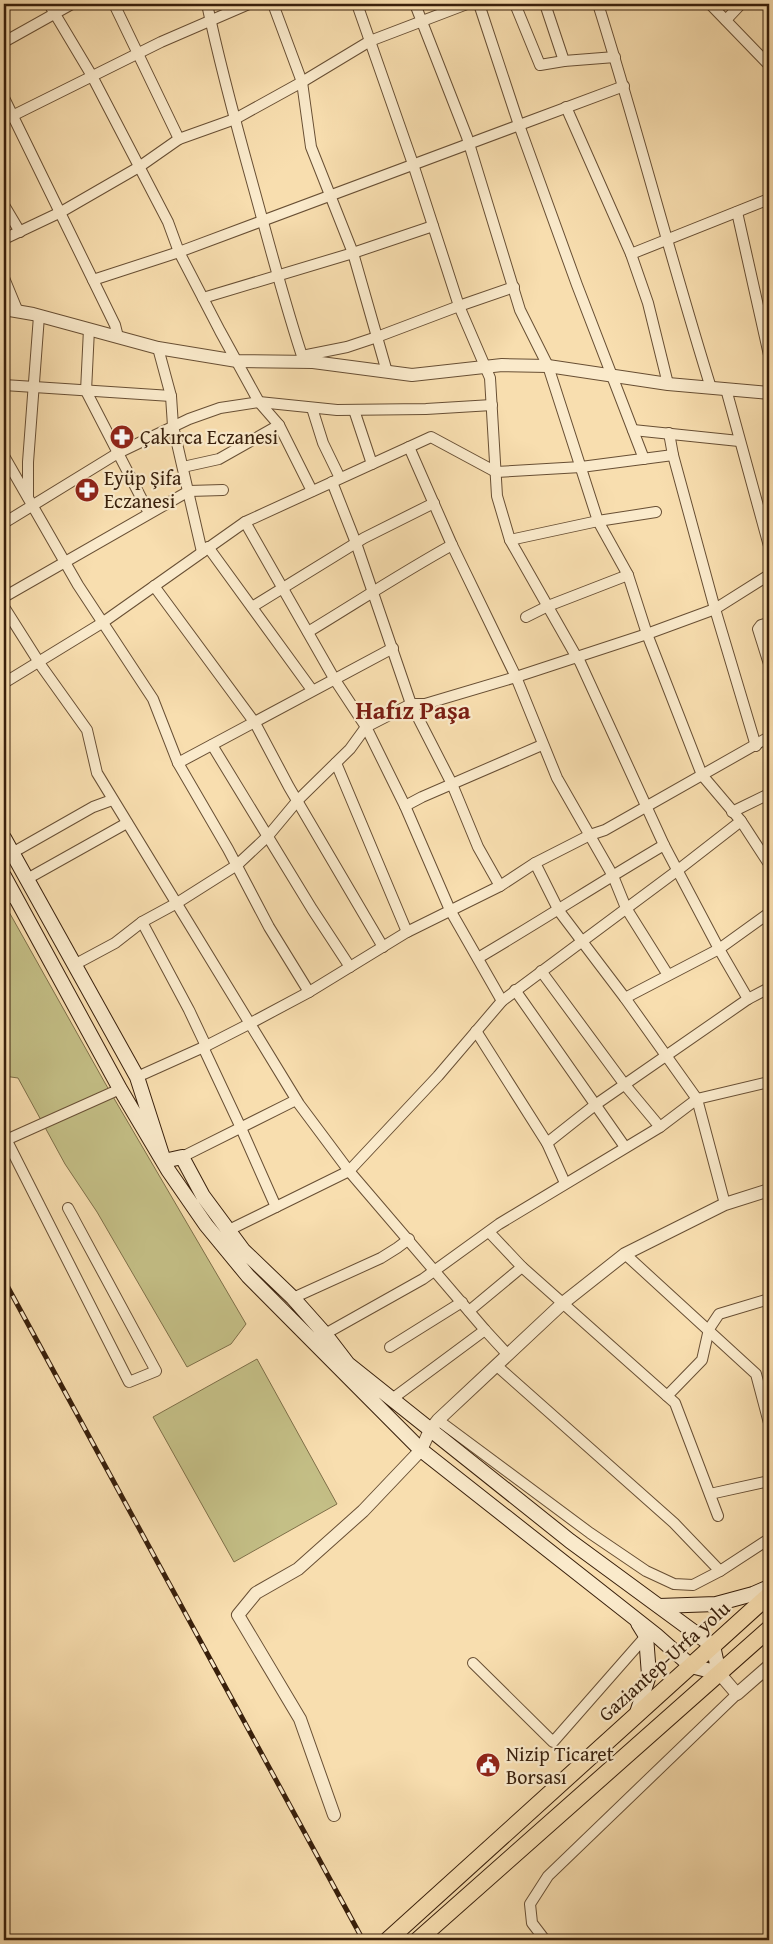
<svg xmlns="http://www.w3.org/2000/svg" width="773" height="1944" font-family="'Gentium Book Plus',serif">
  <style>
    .green { fill: #c4bf86; stroke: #7e6f48 }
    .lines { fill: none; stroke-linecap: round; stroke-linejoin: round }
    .minor-casing { stroke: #684f34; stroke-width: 12 }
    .tertiary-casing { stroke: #684f34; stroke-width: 14 }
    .secondary-casing { stroke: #381f0b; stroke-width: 16 }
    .trunk-casing { stroke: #381f0b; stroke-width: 18 }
    .minor { stroke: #faeacb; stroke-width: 10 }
    .tertiary { stroke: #faeacb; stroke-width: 12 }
    .secondary { stroke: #faeacb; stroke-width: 14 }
    .trunk { stroke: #f8deaf; stroke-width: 16 }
    .rail-casing { stroke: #381f0b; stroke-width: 5 }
    .rail { stroke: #faeacb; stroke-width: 3; stroke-dasharray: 9; stroke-linecap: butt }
    .labels { text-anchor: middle; stroke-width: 4.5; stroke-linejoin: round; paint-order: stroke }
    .poi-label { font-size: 20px; fill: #381f0b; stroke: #faeacb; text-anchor: start }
    .street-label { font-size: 20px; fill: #381f0b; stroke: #faeacb }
    .district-label { font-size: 25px; font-weight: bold; fill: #7a1f14; stroke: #faeacb }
  </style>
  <rect width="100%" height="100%" fill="#f8deaf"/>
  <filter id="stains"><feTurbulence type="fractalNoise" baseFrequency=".004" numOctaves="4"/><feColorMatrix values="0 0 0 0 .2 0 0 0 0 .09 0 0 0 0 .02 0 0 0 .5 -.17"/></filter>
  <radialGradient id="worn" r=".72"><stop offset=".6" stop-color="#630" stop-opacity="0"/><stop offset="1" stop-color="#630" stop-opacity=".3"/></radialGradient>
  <!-- green -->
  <g class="green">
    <polygon points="4,903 105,1083 246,1324 231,1344 187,1367 97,1212 65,1164 18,1078 4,1076"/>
    <polygon points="257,1359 337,1504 234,1562 153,1417"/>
  </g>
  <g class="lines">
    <defs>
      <g id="minor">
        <polyline points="49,4 92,76 168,222 179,252 220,331 259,402 279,425 312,491"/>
        <polyline points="114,4 179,139"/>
        <path d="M 207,4 C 220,66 237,128 254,189 C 270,247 285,305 304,362"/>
        <polyline points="273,4 302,82 311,147 353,253 387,372"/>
        <polyline points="357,4 413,164 459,306 490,378 497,496 510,540 576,656 580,662 664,845 719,949 748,999"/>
        <polyline points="415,4 467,137 520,310 548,366 598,521 628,575 647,634 702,775 741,821 769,864"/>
        <polyline points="479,4 519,125 577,285 644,459"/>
        <polyline points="515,4 540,65 564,61"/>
        <polyline points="545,4 564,61 615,57"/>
        <path d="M 598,4 C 638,131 671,260 711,388"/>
        <polyline points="710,4 769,65"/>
        <polyline points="726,20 741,4"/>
        <polyline points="4,42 72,4"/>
        <polyline points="4,98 115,325 118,337"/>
        <polyline points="566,107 631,254 648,303 668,384"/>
        <polyline points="4,120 161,42 249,4"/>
        <polyline points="4,205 20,232"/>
        <polyline points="737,212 769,355"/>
        <polyline points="4,239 61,212 139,167 179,139 235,119 302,82 370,41 467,4"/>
        <polyline points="631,254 769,199"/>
        <polyline points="4,278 18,312"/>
        <polyline points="93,280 179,252 624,86"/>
        <polyline points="203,298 353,253 433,226"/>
        <polyline points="89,329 86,391 149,513"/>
        <polyline points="158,348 171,396 173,426 202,552"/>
        <polyline points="302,356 347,347 377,337 459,306 514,287"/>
        <polyline points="4,385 171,396"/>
        <polyline points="726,389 769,546"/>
        <polyline points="312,408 323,443 340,478"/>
        <polyline points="354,410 372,464"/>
        <polyline points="633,430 739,441"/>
        <polyline points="669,433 673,455 715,609 756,746"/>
        <polyline points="409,447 452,545 516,677 557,778 613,876 626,908 668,975"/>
        <polyline points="4,456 78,585 153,699 178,763 228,849 269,927 309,992"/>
        <polyline points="183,467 219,459 279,425"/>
        <polyline points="332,482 356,543 411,704 452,784 478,847 500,886"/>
        <polyline points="28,497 28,462 39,316"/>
        <polyline points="245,522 335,680 366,727 405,806 450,910 502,1001"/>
        <polyline points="4,523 118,453 189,419 220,408 259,402 337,410 426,409 492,405"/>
        <polyline points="510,540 598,521 656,512"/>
        <polyline points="208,547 312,690"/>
        <polyline points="154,586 255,723 289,787 383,947"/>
        <polyline points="4,597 189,491 223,490"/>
        <polyline points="4,607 42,667 87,730 97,773 299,1104 349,1171 485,1330 508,1355"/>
        <polyline points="252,607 364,538 434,503"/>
        <polyline points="526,617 548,606 628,575"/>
        <polyline points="769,623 761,625 758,629 769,664"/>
        <path d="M 308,632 C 356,603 403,572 452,545"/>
        <polyline points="4,683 102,623 245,522 431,437 496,472 581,467 673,455"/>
        <polyline points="212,745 312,909 350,967"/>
        <polyline points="178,763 393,648"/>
        <polyline points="336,763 407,932"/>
        <polyline points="405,806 422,797 542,745"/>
        <polyline points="732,812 769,794"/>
        <polyline points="12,853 93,807 112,800"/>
        <polyline points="535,863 559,911 625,998 697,1099 725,1204"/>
        <polyline points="27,879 127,823"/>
        <polyline points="4,901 14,895"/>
        <polyline points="142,922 189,1010 206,1046"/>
        <path d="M 478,958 C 541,921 601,882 664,845"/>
        <polyline points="74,965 115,943 142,922 177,903 237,865 268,836 298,800 350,749 366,727 411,704 425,704 516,677 647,634 715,609 769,575"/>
        <polyline points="541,971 625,1085 660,1127"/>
        <polyline points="515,990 625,1147"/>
        <polyline points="625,998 719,949 769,913"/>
        <polyline points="476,1031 547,1143 565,1183"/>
        <polyline points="203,1047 241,1128"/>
        <polyline points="137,1077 206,1046 249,1024 309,992 407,932 500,886 535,863 590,835 605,830 769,737"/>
        <polyline points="241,1128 276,1207"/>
        <polyline points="4,1135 129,1382 156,1371 68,1208"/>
        <polyline points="6,1140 120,1089"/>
        <polyline points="547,1143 595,1105 748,999 769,988"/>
        <polyline points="182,1157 296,1100"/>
        <polyline points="229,1230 349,1171 438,1076 502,1001 678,870 741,821"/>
        <polyline points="489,1232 522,1267 675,1403 718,1516"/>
        <polyline points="625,1254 756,1374 769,1423"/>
        <polyline points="293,1298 381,1258 397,1248 409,1239"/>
        <polyline points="469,1311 522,1267"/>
        <polyline points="325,1334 423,1279 499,1224 660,1127 697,1099 769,1082"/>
        <polyline points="390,1347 462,1302"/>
        <polyline points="497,1366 674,1523 720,1571"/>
        <polyline points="667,1396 702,1360 709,1329 719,1314 769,1299"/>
        <polyline points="392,1399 485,1330"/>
        <polyline points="438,1420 590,1533 646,1571 674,1584 693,1585 720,1571 769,1539"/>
        <polyline points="710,1494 769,1481"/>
        <polyline points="473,1663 553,1742 646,1636"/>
        <polyline points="545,1940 532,1923 530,1904 548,1876 737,1694"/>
      </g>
      <g id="tertiary">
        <polyline points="4,309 33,314 158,348 237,361 313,362 412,375 502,365 548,366 668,384 769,393"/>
        <polyline points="719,1673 737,1694 769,1666"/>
        <polyline points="334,1815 300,1719 238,1615 256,1593 298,1569 363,1511 421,1450 430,1430 438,1420 563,1303 625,1254 725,1204 769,1190"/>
      </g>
      <g id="secondary">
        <polyline points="4,838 137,1077 164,1161 182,1157 203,1196 243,1250 293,1298 325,1334 348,1364 570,1541 713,1646 719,1673 691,1666 656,1635 421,1450 248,1276 206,1225 168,1170 120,1089 4,876"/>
        <polyline points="659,1606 716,1604 753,1594 769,1587"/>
        <polyline points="636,1716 649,1675 646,1636 638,1623"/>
      </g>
      <g id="trunk">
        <polyline points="388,1940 769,1595"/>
        <polyline points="418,1940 769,1629"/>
      </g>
    </defs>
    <!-- minor casing -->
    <use href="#minor" class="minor-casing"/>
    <!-- tertiary casing -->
    <use href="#tertiary" class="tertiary-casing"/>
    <!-- secondary casing -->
    <use href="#secondary" class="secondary-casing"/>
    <!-- trunk casing -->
    <use href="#trunk" class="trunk-casing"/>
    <!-- minor -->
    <use href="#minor" class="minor"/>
    <!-- tertiary -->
    <use href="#tertiary" class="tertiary"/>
    <!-- secondary -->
    <use href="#secondary" class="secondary"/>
    <!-- trunk -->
    <use href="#trunk" class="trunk"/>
    <defs>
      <polyline id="rail" points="4,1280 363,1940"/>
    </defs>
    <!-- rail casing -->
    <use href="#rail" class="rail-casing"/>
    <!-- rail -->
    <use href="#rail" class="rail"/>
  </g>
  <!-- icons -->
  <defs>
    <symbol id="pharmacy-disc" viewBox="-11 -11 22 22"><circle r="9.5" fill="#8f2418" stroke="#faeacb"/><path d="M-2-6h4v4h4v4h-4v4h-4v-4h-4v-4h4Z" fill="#fff"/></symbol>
    <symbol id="civic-disc" viewBox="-11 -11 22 22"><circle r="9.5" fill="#8f2418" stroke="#faeacb"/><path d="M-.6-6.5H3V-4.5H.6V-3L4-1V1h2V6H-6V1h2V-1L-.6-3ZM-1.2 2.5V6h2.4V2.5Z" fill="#fff"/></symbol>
  </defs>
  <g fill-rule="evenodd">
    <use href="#pharmacy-disc" x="108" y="423" width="28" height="28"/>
    <use href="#pharmacy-disc" x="73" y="476" width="28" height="28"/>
    <use href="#civic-disc" x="474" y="1751" width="28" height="28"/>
  </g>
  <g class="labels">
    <!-- poi labels -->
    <g class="poi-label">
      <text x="140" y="444">Çakırca Eczanesi</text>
      <text x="104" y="485">Eyüp Şifa<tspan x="104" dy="23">Eczanesi</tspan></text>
      <text x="506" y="1761">Nizip Ticaret<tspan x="506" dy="23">Borsası</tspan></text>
    </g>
    <!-- street labels -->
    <g class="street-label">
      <text transform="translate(664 1661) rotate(-42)" y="7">Gaziantep-Urfa yolu</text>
    </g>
    <!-- district labels -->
    <g class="district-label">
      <text x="413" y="719">Hafız Paşa</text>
    </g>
  </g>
  <!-- margin -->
  <rect width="773" height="1944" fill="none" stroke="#f8deaf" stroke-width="20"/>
  <rect x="5" y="5" width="763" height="1934" fill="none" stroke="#381f0b" stroke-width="2.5"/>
  <rect x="10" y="10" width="753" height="1924" fill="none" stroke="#381f0b"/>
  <rect width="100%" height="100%" filter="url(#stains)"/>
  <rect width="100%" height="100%" fill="url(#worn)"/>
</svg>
